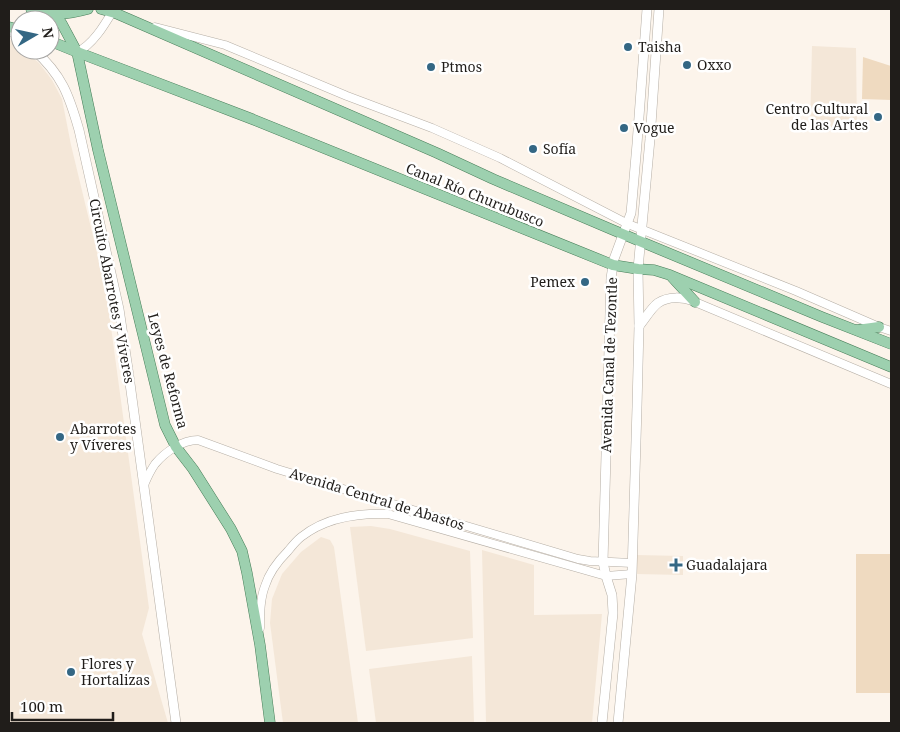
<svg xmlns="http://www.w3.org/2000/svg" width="900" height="732" font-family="'Noto Serif',serif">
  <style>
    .built { fill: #f4e7d8 }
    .green { fill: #efdac0 }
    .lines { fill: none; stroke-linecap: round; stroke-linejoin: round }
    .tertiary-casing { stroke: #b5aea5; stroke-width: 9 }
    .secondary-casing { stroke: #b5aea5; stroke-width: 10 }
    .primary-casing { stroke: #477d58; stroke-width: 11 }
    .tertiary { stroke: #fff; stroke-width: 8 }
    .secondary { stroke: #fff; stroke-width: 9 }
    .primary { stroke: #9dd0af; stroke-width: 10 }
    .poi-dot { fill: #346784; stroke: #fff; stroke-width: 2 }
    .labels { text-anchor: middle; stroke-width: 5; stroke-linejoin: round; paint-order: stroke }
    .poi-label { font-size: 14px; fill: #201d1a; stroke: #fff; text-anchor: start }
    .street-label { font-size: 14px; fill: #201d1a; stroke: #fff }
  </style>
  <rect width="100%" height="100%" fill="#fcf4eb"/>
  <!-- built -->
  <g class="built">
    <polygon points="9,39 20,48 20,50 23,50 39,63 52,80 62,99 71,145 106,290 149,608 142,634 168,723 9,723"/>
    <polygon points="812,46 856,48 857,132 810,131"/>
    <polygon points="371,526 390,529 470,551 473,638 366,651 350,527"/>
    <polygon points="321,537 330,540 334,547 358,723 283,723 270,623 272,599 282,574 301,552"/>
    <polygon points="482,550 534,565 534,615 602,614 592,723 486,723"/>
    <polygon points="636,555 683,556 683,575 636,574"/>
    <polygon points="472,656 474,723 376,723 369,669"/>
  </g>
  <!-- green -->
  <g class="green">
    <polygon points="863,57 891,66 891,100 862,99"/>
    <rect x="856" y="554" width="35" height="139"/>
  </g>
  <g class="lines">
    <defs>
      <g id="tertiary">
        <polyline points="155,27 225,45 347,96 432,128 500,158 628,224 796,291 879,327 891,331"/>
        <path d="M 77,52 C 93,45 105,24 114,9"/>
        <polyline points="695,302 891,384"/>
        <path d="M 144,485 C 147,478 150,471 155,464 C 165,452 182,440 198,440 L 277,469 L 436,517 L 578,559 L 590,561 L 632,563"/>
        <path d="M 260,628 C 260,614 260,599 265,586 C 269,573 278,561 288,551 C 292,546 296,541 301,537 C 326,517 357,513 388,514 L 606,576 L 632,574"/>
      </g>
      <g id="secondary">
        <polyline points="9,29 20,38"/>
        <path d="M 34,50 C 62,75 69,95 79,130 L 119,309 L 129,376 L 176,723"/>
        <path d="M 639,326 C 645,319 651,308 658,303 C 668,296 683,297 694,301"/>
        <polyline points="602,723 613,613 612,595 606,576 603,562 611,278 614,259 631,213 637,144 647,9"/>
        <polyline points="618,723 632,574 637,407 639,326 638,269 650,139 659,9"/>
      </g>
      <g id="primary">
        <path d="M 31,9 C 52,16 66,15 88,9"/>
        <polyline points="52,9 62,24 77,52 98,150 165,425 176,447 193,469 231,529 242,551 247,573 260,645 270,723"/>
        <polyline points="101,9 115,13 437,153 493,179 613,230 822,317 891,344"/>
        <polyline points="9,27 20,30"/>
        <polyline points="50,41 77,52 252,119 613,265 638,269 654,270 670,275 891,367"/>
        <polyline points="672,277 695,302"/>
        <polyline points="857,330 879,327"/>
      </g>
    </defs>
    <!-- tertiary casing -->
    <use href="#tertiary" class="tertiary-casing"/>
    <!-- secondary casing -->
    <use href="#secondary" class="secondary-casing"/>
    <!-- primary casing -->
    <use href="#primary" class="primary-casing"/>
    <!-- tertiary -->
    <use href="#tertiary" class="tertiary"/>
    <!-- secondary -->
    <use href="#secondary" class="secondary"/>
    <!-- primary -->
    <use href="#primary" class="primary"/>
  </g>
  <!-- markers -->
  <g class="poi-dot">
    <circle cx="628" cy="47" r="5"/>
    <circle cx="687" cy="65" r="5"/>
    <circle cx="431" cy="67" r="5"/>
    <circle cx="878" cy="117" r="5"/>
    <circle cx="624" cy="128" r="5"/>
    <circle cx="533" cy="149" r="5"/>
    <circle cx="585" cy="282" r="5"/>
    <circle cx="60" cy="437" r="5"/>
    <path d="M673.5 557.5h5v5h5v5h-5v5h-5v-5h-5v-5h5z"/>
    <circle cx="71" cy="672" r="5"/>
  </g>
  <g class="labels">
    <!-- poi labels -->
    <g class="poi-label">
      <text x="638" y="52">Taisha</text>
      <text x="697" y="70">Oxxo</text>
      <text x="441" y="72">Ptmos</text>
      <text x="868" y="114" text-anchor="end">Centro Cultural<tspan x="868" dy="16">de las Artes</tspan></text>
      <text x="634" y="133">Vogue</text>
      <text x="543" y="154">Sofía</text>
      <text x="575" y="287" text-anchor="end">Pemex</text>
      <text x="70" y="434">Abarrotes<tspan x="70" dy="16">y Víveres</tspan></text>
      <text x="686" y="570">Guadalajara</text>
      <text x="81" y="669">Flores y<tspan x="81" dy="16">Hortalizas</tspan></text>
    </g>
    <!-- street labels -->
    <g class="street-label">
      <text transform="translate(475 195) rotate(22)" y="5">Canal Río Churubusco</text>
      <text transform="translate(112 291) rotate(79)" y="5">Circuito Abarrotes y Víveres</text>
      <text transform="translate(609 365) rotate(-88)" y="5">Avenida Canal de Tezontle</text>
      <text transform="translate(168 371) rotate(75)" y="5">Leyes de Reforma</text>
      <text transform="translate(377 499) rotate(17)" y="5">Avenida Central de Abastos</text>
    </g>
  </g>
  <!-- border -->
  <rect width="900" height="732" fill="none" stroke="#201d1a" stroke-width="20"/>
  <!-- north arrow -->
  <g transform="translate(35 35) rotate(81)"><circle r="24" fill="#ffffff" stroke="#a6a5a3"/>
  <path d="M0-4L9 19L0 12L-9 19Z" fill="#346784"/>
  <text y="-8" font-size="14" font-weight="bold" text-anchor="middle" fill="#201d1a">N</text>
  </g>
  <!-- scale -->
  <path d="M12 712v8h101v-8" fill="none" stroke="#201d1a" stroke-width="2.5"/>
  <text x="20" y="712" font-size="15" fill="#201d1a" stroke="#ffffff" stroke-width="4" paint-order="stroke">100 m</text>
</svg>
